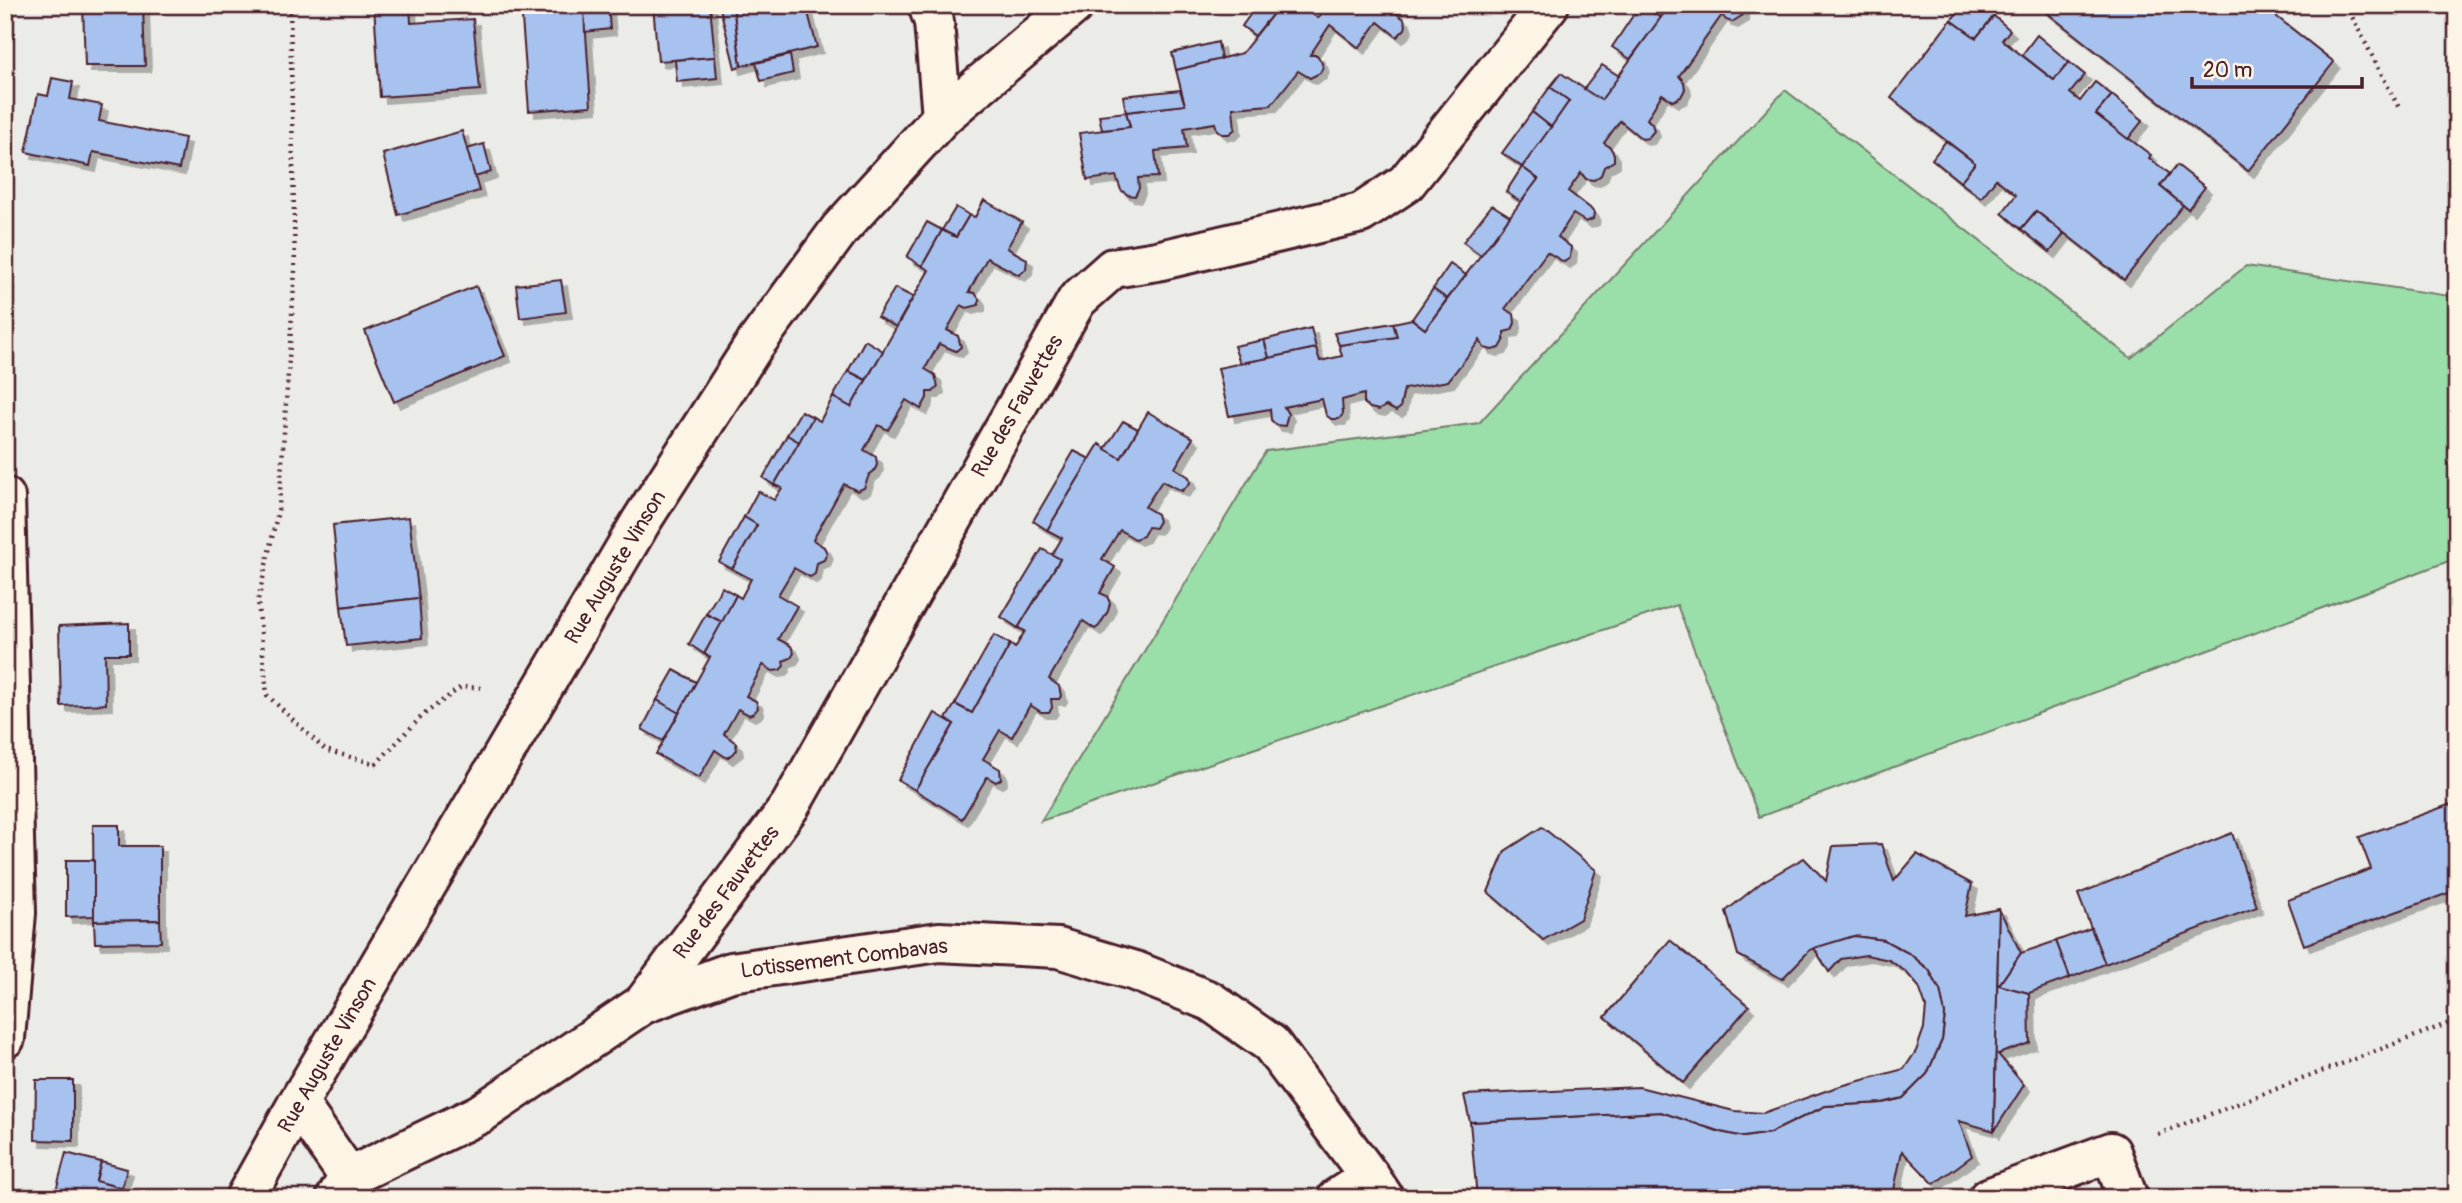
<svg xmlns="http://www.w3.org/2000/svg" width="2462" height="1203" font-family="Pangolin,sans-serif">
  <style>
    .green { fill: #9adeaa; stroke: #727e6a; stroke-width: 2 }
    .building { fill: #a7c2ef; stroke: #4a1f2b; stroke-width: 2; filter: url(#shadow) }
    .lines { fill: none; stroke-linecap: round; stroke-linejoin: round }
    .minor-casing { stroke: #4a1f2b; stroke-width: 44 }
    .major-casing { stroke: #4a1f2b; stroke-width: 44 }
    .path { stroke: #4a1f2b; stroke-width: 4.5; stroke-dasharray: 2 5; stroke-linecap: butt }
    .minor { stroke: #fcf5e5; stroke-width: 38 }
    .major { stroke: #fcf5e5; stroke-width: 38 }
    .labels { text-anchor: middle; stroke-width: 5; stroke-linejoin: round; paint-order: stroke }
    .street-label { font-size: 21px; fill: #4a1f2b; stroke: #fcf5e5 }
  </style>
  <defs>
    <filter id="shadow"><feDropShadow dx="6" dy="6" stdDeviation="0" flood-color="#0004"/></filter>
  </defs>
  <rect width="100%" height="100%" fill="#ebebe7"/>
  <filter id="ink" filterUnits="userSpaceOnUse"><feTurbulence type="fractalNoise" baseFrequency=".0143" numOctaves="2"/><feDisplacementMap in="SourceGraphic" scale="14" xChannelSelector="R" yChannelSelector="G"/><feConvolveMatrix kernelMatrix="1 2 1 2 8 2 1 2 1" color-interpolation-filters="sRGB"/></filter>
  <g filter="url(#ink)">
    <!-- green -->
    <polygon class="green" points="1785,90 2131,358 2246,266 2457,297 2457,558 1759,817 1677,605 1041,821 1266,451 1479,423"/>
    <!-- building -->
    <g class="building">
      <polygon points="83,5 143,5 145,66 85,66"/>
      <polygon points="374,5 410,5 411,23 473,19 480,90 380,97"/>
      <polygon points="521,5 584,5 591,106 529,111"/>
      <polygon points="584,5 608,5 610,29 585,32"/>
      <polygon points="653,5 710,5 715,57 658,61"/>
      <polygon points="806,5 817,47 741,66 733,6"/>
      <polygon points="1257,5 1280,5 1255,36 1242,26"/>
      <polygon points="1280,5 1300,5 1318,18 1328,5 1402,5 1396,13 1404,19 1406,25 1405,29 1397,37 1378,22 1359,48 1330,25 1310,55 1317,55 1321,61 1323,67 1320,73 1310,78 1298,71 1271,105 1233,108 1235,129 1229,134 1222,134 1217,130 1215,123 1184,128 1187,148 1155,151 1158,177 1138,178 1139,188 1135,196 1128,195 1121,190 1116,176 1087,180 1079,133 1130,127 1126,112 1185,105 1176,70 1242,53"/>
      <polygon points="1640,5 1661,18 1630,59 1612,47"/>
      <polygon points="1643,5 1670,5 1661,18"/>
      <polygon points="1670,5 1741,5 1743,15 1732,22 1726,20 1722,15 1679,76 1684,82 1685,89 1681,97 1673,101 1662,94 1647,119 1652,124 1654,131 1648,138 1642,139 1620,121 1604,143 1610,147 1614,154 1614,161 1604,167 1601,175 1594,180 1586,179 1581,173 1568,191 1590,208 1594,213 1593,219 1586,222 1573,214 1558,237 1571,247 1570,258 1564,262 1547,252 1505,309 1514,314 1515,323 1512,330 1504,332 1504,341 1500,348 1492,350 1484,348 1480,340 1448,381 1404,389 1400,408 1396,411 1386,406 1379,410 1370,408 1364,403 1364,394 1342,400 1343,414 1339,419 1331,419 1326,415 1322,399 1284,407 1288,414 1285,426 1276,425 1271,420 1270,409 1229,416 1218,368 1316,348 1320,361 1342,356 1339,345 1397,337 1393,323 1412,319 1425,329 1538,179 1522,167 1569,101 1550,87 1561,73 1601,100"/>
      <polygon points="1964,5 1980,5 1994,16 1976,38 1951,20"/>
      <polygon points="2037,5 2262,5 2334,62 2248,171"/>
      <polygon points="733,6 741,66 735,68 720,8"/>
      <polygon points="1994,16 2010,30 2002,40 2054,80 2069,62 2085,75 2070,93 2080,101 2095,82 2112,95 2096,114 2151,155 2149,158 2170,174 2160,186 2183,205 2124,280 2036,211 2021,229 2002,213 2016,195 1996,179 1981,198 1960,182 1975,163 1891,98 1951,20 1976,38"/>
      <polygon points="2037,35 2069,62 2054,80 2022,55"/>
      <polygon points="1218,42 1221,59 1176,70 1172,53"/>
      <polygon points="790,55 793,73 761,81 756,63"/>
      <polygon points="715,57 717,78 677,82 675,60"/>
      <polygon points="1602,65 1619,76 1601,100 1584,89"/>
      <polygon points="52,78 73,82 70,99 102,105 99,121 185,138 179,169 93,152 90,166 26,152 38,94 48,96"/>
      <polygon points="1550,87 1569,101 1551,127 1532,112"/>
      <polygon points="1180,90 1185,105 1126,112 1123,96"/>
      <polygon points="2112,95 2143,120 2128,139 2096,114"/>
      <polygon points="1126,112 1130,127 1102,130 1099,115"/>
      <polygon points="1532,112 1551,127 1522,167 1502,153"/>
      <polygon points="462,131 479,191 398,215 383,154"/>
      <polygon points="1946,141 1975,163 1960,182 1932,159"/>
      <polygon points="484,144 491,172 475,177 467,149"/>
      <polygon points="2177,165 2205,187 2188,209 2160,186"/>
      <polygon points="1522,167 1538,179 1521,202 1506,192"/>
      <polygon points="984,200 1022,222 1007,248 1027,259 1026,269 1019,275 987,258 969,292 975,293 979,299 979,305 967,308 961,305 947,330 958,336 961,347 956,351 939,344 925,369 935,375 938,387 933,392 927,392 927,398 921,409 906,400 888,430 878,425 864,450 876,457 877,465 874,471 869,475 864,488 857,491 844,484 813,540 824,547 827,553 824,560 817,563 815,574 810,577 794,568 778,595 797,606 778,639 791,646 794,653 791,658 783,661 784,666 780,670 773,671 763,665 746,696 756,701 758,708 754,713 749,715 738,709 724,734 736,743 737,750 727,758 715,750 699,778 656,754 710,657 704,654 736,595 741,598 751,579 732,569 757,525 744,517 758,491 774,500 782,488 774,485 813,417 820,421 833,397 851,407 929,270 922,266 942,230 956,237 969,215 975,217"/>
      <polygon points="1492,205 1510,216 1481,255 1463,242"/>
      <polygon points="956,207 969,215 956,237 942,230"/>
      <polygon points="2036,211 2064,234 2050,252 2021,229"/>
      <polygon points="927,222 942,230 922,266 907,257"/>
      <polygon points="1450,264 1466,275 1447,299 1433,289"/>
      <polygon points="561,280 566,312 520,318 516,285"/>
      <polygon points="476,286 505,356 394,402 365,331"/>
      <polygon points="895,288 913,297 896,327 877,317"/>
      <polygon points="1433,289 1447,299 1425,329 1412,319"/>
      <polygon points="1393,323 1397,337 1339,345 1334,333"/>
      <polygon points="1311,328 1316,348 1269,358 1264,340"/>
      <polygon points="865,340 883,351 866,380 848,371"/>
      <polygon points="1264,340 1269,358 1240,363 1234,346"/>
      <polygon points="848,371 866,380 851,407 833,397"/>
      <polygon points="801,411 813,417 799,442 787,435"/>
      <polygon points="1148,412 1193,438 1175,468 1189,477 1190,483 1182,491 1162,481 1145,507 1157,514 1159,521 1155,528 1148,527 1143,536 1135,539 1120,530 1102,559 1115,567 1100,593 1107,596 1110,603 1108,611 1099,626 1095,629 1083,621 1049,679 1059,686 1061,696 1059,699 1051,699 1052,708 1049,712 1041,712 1030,705 1012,737 1000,730 983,759 1000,769 1001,779 996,782 987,777 962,819 915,790 954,724 946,719 955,704 972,713 1010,644 1015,648 1025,631 1018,628 1060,559 1052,555 1062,538 1047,530 1099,444 1121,458"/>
      <polygon points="1123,421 1138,429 1121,458 1105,449"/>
      <polygon points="787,435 799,442 774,485 763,478"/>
      <polygon points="1074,451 1090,459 1047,530 1033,521"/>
      <polygon points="409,517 419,598 341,607 333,525"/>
      <polygon points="744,517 757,525 732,569 719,562"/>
      <polygon points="1042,549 1060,559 1018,628 1001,617"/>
      <polygon points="722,587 736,595 722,622 706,614"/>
      <polygon points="419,598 422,638 346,646 341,607"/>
      <polygon points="706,614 722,622 704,654 689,644"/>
      <polygon points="129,623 129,654 105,654 106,704 61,706 59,626"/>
      <polygon points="994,635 1010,644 972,713 955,704"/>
      <polygon points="674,670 696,682 679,713 657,700"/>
      <polygon points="657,700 679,713 663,741 642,729"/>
      <polygon points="935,713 954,724 915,790 898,780"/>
      <polygon points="2457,802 2457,890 2304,945 2288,900 2371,869 2359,837"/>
      <polygon points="93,825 119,825 119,846 160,846 160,920 94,921"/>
      <polygon points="1542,827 1596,870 1580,919 1543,940 1488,892 1505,851"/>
      <polygon points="2232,833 2257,907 2105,964 2078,894"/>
      <polygon points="1881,844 1894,881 1917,854 1972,884 1965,916 1999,909 1994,1131 1959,1121 1972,1156 1934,1184 1902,1151 1893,1195 1844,1193 1833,1198 1772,1198 1770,1195 1768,1198 1637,1198 1635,1196 1477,1198 1470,1122 1661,1112 1721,1132 1744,1137 1770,1133 1825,1106 1882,1103 1903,1098 1927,1074 1942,1040 1945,1014 1940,990 1929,970 1910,954 1884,940 1854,936 1810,950 1782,979 1738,955 1726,911 1762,882 1804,858 1826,881 1833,846"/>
      <polygon points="66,860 94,860 94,916 66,917"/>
      <polygon points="1999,909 2021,953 1999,985 2029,993 2030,1043 1998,1054 2024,1085 1994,1131"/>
      <polygon points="160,920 161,942 95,943 94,921"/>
      <polygon points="2091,928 2105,964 2070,978 2056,941"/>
      <polygon points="1854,936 1884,940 1910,954 1929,970 1940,990 1945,1014 1942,1040 1927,1074 1903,1098 1882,1103 1825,1106 1770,1133 1744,1137 1721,1132 1661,1112 1470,1122 1464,1095 1639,1087 1734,1111 1763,1113 1837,1087 1904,1069 1916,1051 1924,1028 1926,1007 1919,987 1906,972 1889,960 1866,955 1841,959 1829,972 1814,948"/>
      <polygon points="1670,940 1749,1006 1683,1083 1605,1017"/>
      <polygon points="2056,941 2070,978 2029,993 1999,985 2021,953"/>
      <polygon points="36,1080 73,1080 73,1141 35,1140"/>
      <polygon points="66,1153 101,1162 96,1181 122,1188 119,1198 54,1198"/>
      <polygon points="101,1162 127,1169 122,1188 96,1181"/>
    </g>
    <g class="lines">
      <defs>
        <g id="minor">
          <polyline points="928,5 934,22 942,117"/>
          <polyline points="5,497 16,913 5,1038"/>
          <polyline points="643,1004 790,806 1077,300 1113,268 1157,261 1361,213 1406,183 1549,5"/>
          <polyline points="298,1103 349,1177"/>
          <polyline points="336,1198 349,1177 480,1114 643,1004 731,972 939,942 1058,948 1135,971 1210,1001 1271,1044 1370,1177 1384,1198"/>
          <polyline points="1337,1198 1370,1177"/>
          <polyline points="1988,1198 2111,1152 2128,1198"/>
        </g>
        <polyline id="major" points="245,1198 298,1103 642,520 753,347 840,229 942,117 1074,5"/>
      </defs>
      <!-- minor casing -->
      <use href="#minor" class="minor-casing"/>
      <!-- major casing -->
      <use href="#major" class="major-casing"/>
      <!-- path -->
      <g class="path">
        <polyline points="290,5 295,270 279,506 258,601 267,695 325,750 376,764 423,715 461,687 485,688"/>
        <polyline points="2346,5 2399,108"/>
        <polyline points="2158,1134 2457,1020"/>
      </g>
      <!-- minor -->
      <use href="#minor" class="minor"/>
      <!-- major -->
      <use href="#major" class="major"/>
    </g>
  </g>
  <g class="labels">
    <!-- street labels -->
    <g class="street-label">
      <text transform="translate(1017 406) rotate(-60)" y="7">Rue des Fauvettes</text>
      <text transform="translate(615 567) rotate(-59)" y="7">Rue Auguste Vinson</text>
      <text transform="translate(726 892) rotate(-53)" y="7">Rue des Fauvettes</text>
      <text transform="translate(844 958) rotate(-7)" y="7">Lotissement Combavas</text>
      <text transform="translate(327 1055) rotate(-60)" y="7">Rue Auguste Vinson</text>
    </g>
  </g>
  <!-- margin -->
  <rect width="2462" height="1203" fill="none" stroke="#fcf5e5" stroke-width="28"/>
  <rect x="14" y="14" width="2434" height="1175" fill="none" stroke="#4a1f2b" stroke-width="2.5" filter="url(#ink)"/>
  <!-- scale -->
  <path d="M2192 77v10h170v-10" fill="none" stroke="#4a1f2b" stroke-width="3.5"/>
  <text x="2203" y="77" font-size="21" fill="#4a1f2b" stroke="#fcf5e5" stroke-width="5" paint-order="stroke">20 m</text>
</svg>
